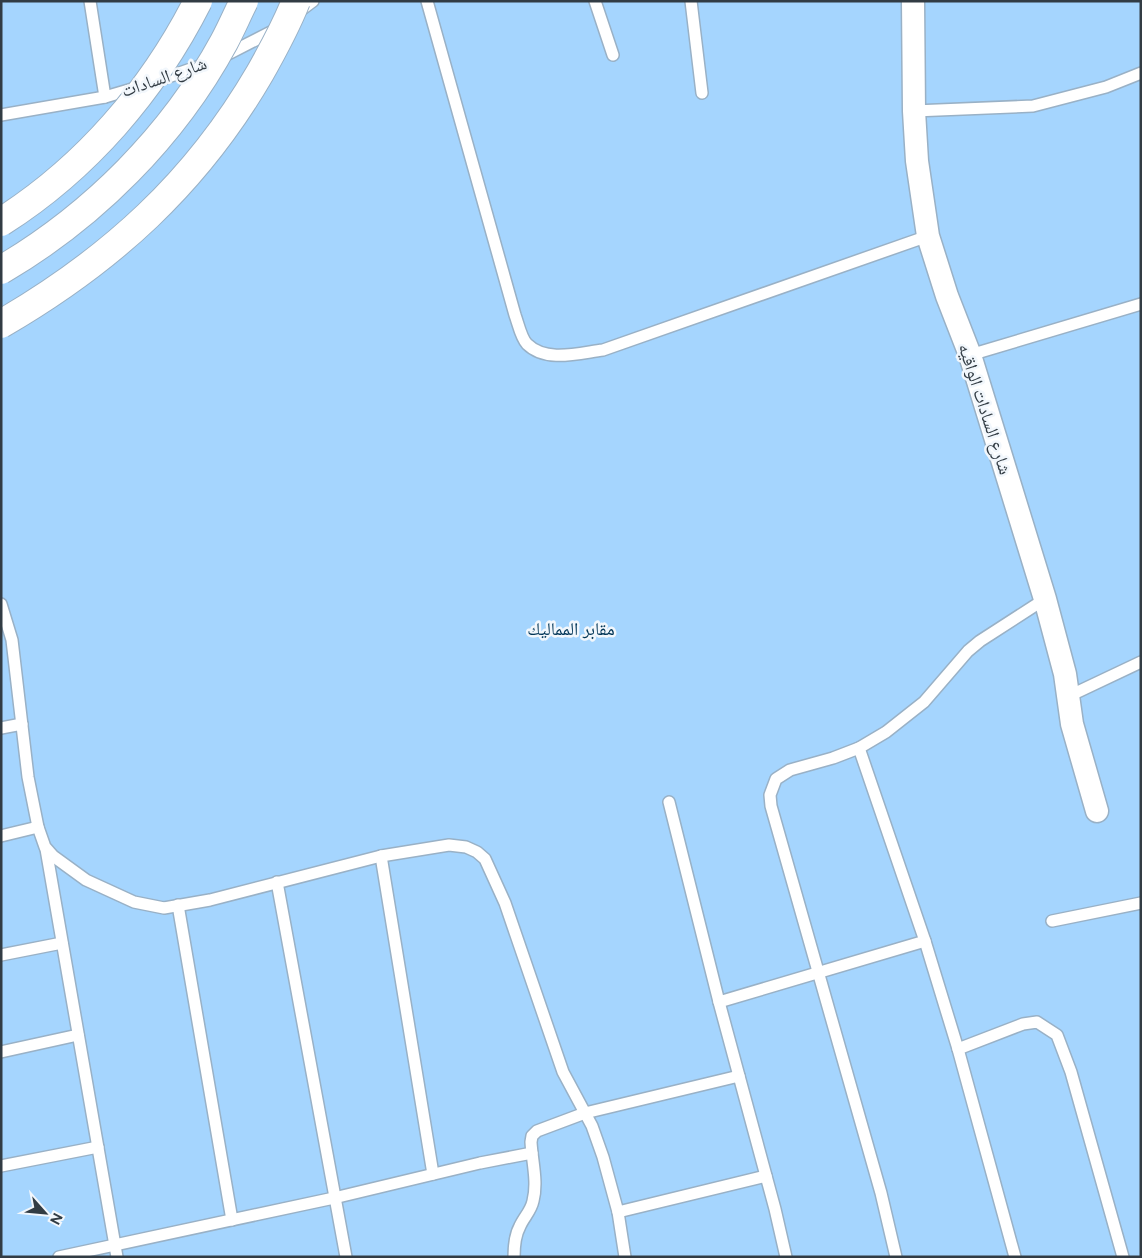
<svg xmlns="http://www.w3.org/2000/svg" width="1142" height="1258" font-family="Figtree,'Noto Naskh Arabic',sans-serif">
  <style>
    .green { fill: #a5d5fe }
    .lines { fill: none; stroke-linecap: round; stroke-linejoin: round }
    .service-casing { stroke: #99b1c6; stroke-width: 14 }
    .minor-casing { stroke: #99b1c6; stroke-width: 25 }
    .service { stroke: #fff; stroke-width: 11 }
    .minor { stroke: #fff; stroke-width: 22 }
    .motorway-bridge-casing { stroke: #99b1c6; stroke-width: 30; stroke-linecap: butt }
    .motorway-bridge { stroke: #fff; stroke-width: 28 }
    .labels { text-anchor: middle; stroke-width: 5; stroke-linejoin: round; paint-order: stroke }
    .street-label { font-size: 18px; fill: #323c44; stroke: #f2f7fc }
    .park-label { font-size: 18px; fill: #013557; stroke: #f2f7fc }
  </style>
  <rect width="100%" height="100%" fill="#f2f7fc"/>
  <!-- green -->
  <rect class="green" x="1" y="1" width="1140" height="1256"/>
  <g class="lines">
    <defs>
      <g id="service">
        <polyline points="90,1 105,97"/>
        <path d="M 427,1 L 515,315 C 518,323 521,338 527,344 C 546,363 579,353 603,350 L 928,236"/>
        <polyline points="595,1 613,55"/>
        <polyline points="691,1 702,93"/>
        <polyline points="297,13 313,1"/>
        <polyline points="222,57 277,29"/>
        <polyline points="154,82 205,64"/>
        <polyline points="914,111 1033,106 1106,87 1141,73"/>
        <polyline points="1,115 105,97 139,87"/>
        <polyline points="970,355 1141,304"/>
        <polyline points="1,604 12,640 28,777 38,827 45,847 53,856 86,880 134,902 164,908 210,900 381,856 449,845 466,847 477,852 485,859 505,903 563,1072 592,1126 603,1157 618,1212 625,1257"/>
        <polyline points="1067,697 1141,662"/>
        <polyline points="1,728 22,724"/>
        <polyline points="859,748 925,941 958,1049 1015,1257"/>
        <polyline points="669,802 719,1002 775,1209 786,1257"/>
        <polyline points="1,836 38,827"/>
        <polyline points="46,849 117,1257"/>
        <polyline points="381,856 433,1174"/>
        <polyline points="277,882 346,1257"/>
        <polyline points="178,905 232,1220"/>
        <polyline points="1052,921 1141,903"/>
        <polyline points="1,955 62,943"/>
        <polyline points="719,1002 925,941"/>
        <polyline points="958,1049 1023,1024 1037,1022 1057,1035 1071,1072 1123,1257"/>
        <polyline points="1,1052 78,1035"/>
        <polyline points="1,1166 98,1147"/>
        <polyline points="618,1212 766,1176"/>
        <polyline points="59,1257 334,1198 480,1163 532,1153"/>
        <path d="M 514,1257 C 514,1246 515,1235 520,1226 C 524,1217 531,1211 533,1201 C 538,1182 532,1161 531,1142 L 532,1136 L 537,1131 L 585,1113 L 739,1076"/>
        <polyline points="896,1257 881,1193 771,806 770,795 776,779 790,770 833,758 859,748 886,732 924,702 968,651 980,641 1045,599"/>
      </g>
      <polyline id="minor" points="913,1 914,111 917,161 928,236 947,296 970,355 1045,599 1065,674 1072,724 1097,811"/>
    </defs>
    <!-- service casing -->
    <use href="#service" class="service-casing"/>
    <!-- minor casing -->
    <use href="#minor" class="minor-casing"/>
    <!-- service -->
    <use href="#service" class="service"/>
    <!-- minor -->
    <use href="#minor" class="minor"/>
    <defs>
      <g id="motorway-bridge">
        <path d="M 1,222 C 86,168 153,90 198,1"/>
        <path d="M 1,270 C 93,216 173,136 224,42 C 231,29 237,15 244,1"/>
        <path d="M 1,324 C 111,260 196,183 260,73 C 273,50 286,26 296,1"/>
      </g>
    </defs>
    <!-- motorway-bridge casing -->
    <use href="#motorway-bridge" class="motorway-bridge-casing"/>
    <!-- motorway-bridge -->
    <use href="#motorway-bridge" class="motorway-bridge"/>
  </g>
  <g class="labels">
    <!-- street labels -->
    <g class="street-label">
      <text transform="translate(164 77) rotate(-19)" y="6">شارع السادات</text>
      <text transform="translate(985 409) rotate(72)" y="6">شارع السادات الواقيه</text>
    </g>
    <!-- park labels -->
    <g class="park-label">
      <text x="571" y="635">مقابر المماليك</text>
    </g>
  </g>
  <!-- border -->
  <rect width="1142" height="1258" fill="none" stroke="#323c44" stroke-width="5"/>
  <!-- north arrow -->
  <g transform="translate(45 1213) rotate(117)" stroke="#f2f7fc" stroke-width="4" paint-order="stroke">
  <path d="M0-4L9 19L0 12L-9 19Z" fill="#323c44"/>
  <text y="-8" font-size="14" font-weight="bold" text-anchor="middle" fill="#323c44">N</text>
  </g>
</svg>
